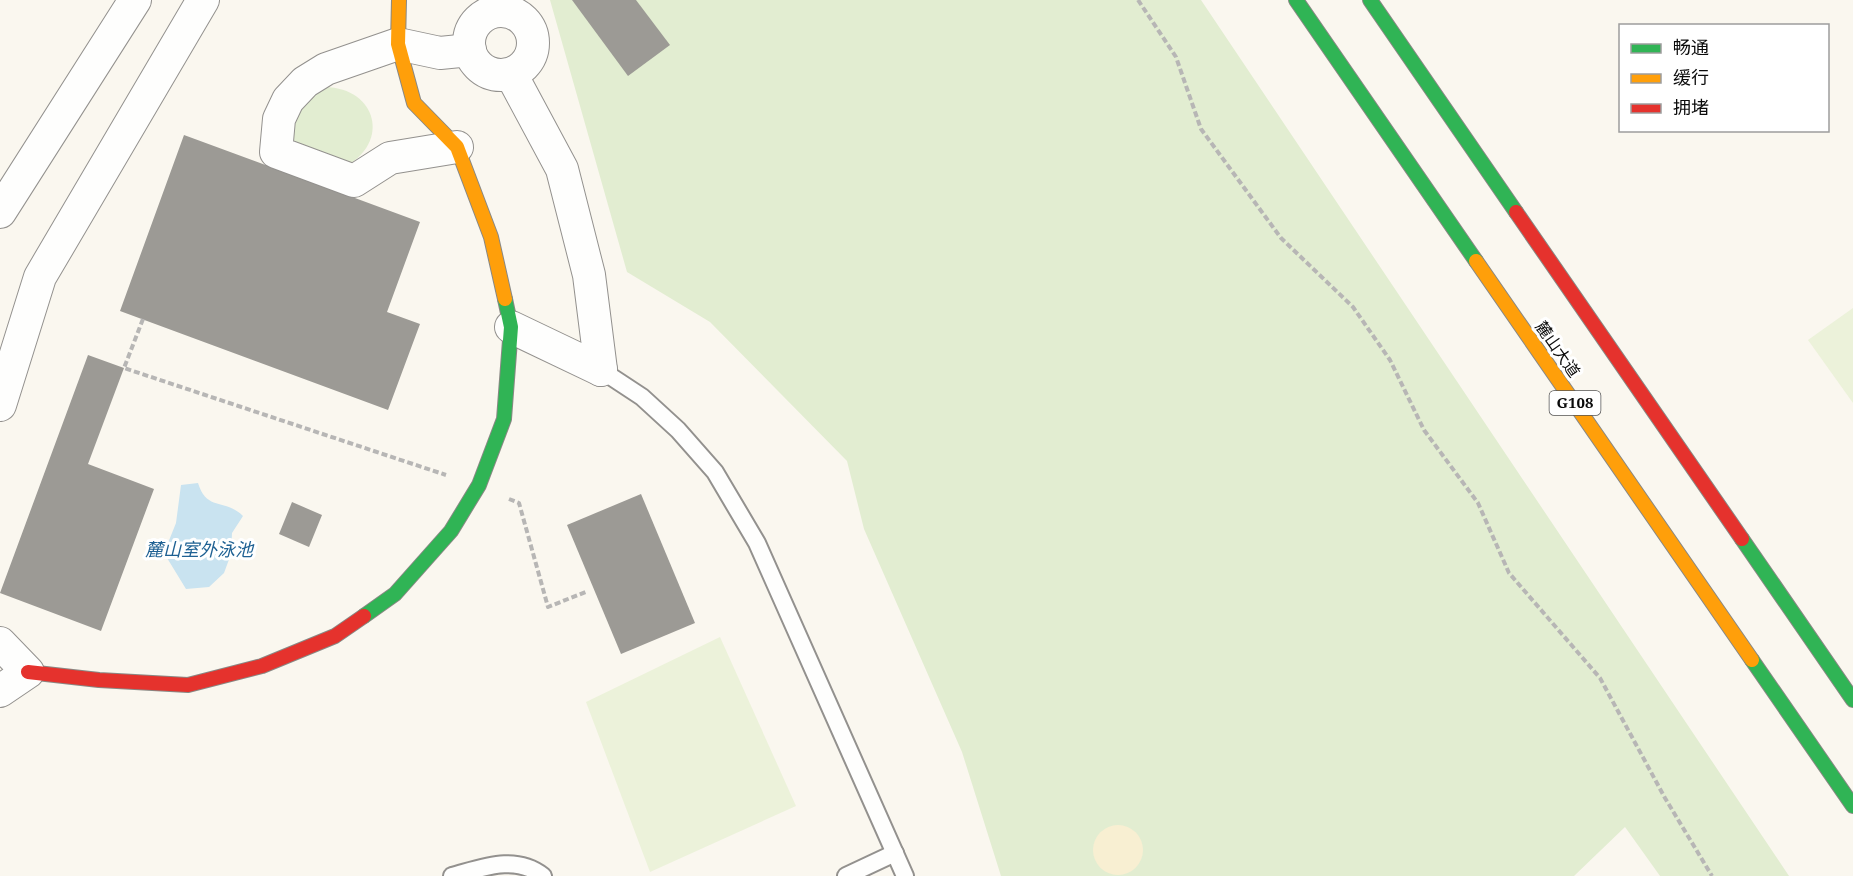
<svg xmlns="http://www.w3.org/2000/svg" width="1853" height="876" font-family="'Noto Serif','Noto Sans SC',serif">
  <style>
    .green { fill: #e2edd1 }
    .sand { fill: #f8efd2 }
    .pitch { fill: #ecf2da }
    .water { fill: #c9e3f0 }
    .building { fill: #9c9a95 }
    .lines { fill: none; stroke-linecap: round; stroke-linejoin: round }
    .lane-casing { stroke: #93918e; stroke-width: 20 }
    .street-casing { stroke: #93918e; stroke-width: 34 }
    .fast-casing { stroke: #898884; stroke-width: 16 }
    .slow-casing { stroke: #898884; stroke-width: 16 }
    .jam-casing { stroke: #898884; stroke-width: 16 }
    .path { stroke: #b7b6b5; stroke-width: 4; stroke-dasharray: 6 3; stroke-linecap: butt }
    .lane { stroke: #fefefd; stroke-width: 16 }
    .street { stroke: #fefefd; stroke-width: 32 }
    .fast { stroke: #30b455; stroke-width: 14 }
    .slow { stroke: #ff9f0a; stroke-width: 14 }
    .jam { stroke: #e5322d; stroke-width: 14 }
    .labels { text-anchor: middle; stroke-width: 6; stroke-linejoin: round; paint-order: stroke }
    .shield { fill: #fff; stroke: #545454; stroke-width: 1.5 }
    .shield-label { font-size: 15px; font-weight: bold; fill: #0b0b0b }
    .street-label { font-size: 16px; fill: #0b0b0b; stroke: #fff }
    .water-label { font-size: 18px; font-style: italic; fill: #1f6193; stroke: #fff }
  </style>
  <rect width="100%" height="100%" fill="#faf7ef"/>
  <!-- green -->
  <g class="green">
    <polygon points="550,0 1201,0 1789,876 1660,876 1625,827 1574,876 1001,876 962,752 864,529 847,461 710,322 627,272"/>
    <path d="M 325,87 C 377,88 391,143 344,167 L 296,149 L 291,137 L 293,110 Z"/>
  </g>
  <!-- sand -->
  <circle class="sand" cx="1118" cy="850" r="25"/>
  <!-- pitch -->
  <g class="pitch">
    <polygon points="1853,308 1853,403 1808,340"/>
    <polygon points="720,637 796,806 650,872 586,702"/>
  </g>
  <!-- water -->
  <path class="water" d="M 198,483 C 207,512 225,498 243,516 L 232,533 L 231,554 L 224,573 L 209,587 L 186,589 L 164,553 L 176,523 L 181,485 Z"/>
  <!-- building -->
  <g class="building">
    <polygon points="572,0 636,0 670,45 628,76"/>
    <polygon points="184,135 420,222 387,312 420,324 388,410 120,311"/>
    <polygon points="88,355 124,368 88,464 154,489 101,631 0,593"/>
    <polygon points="641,494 695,623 621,654 567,525"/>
    <polygon points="292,502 322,515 309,547 279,534"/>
  </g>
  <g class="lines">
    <defs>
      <g id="lane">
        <polyline points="601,370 642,397 678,430 715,472 757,543 905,876"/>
        <path d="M 452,876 C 482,868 515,854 543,876"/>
        <polyline points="846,876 895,853"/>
      </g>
      <g id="street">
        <circle cx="501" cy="43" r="32"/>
        <polyline points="511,74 562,169 589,275 601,370"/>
        <polyline points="457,147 390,158 354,181 276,152 279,119 288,100 305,82 326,69 398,44 440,53 470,50"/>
        <polyline points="0,212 135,0"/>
        <polyline points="511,327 601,370"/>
        <polyline points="0,405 40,277 203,0"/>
        <polyline points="0,643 28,672 0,691"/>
      </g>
      <g id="fast">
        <polyline points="1296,0 1476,261"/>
        <polyline points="1370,0 1516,212"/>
        <polyline points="1742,539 1853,700"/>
        <polyline points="364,616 395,594 451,531 479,485 504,419 511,327 505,299"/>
        <polyline points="1752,660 1853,806"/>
      </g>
      <g id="slow">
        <polyline points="399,0 398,44 414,103 457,147 491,237 505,299"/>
        <polyline points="1476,261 1752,660"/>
      </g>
      <g id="jam">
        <polyline points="1516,212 1742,539"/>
        <polyline points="28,672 99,680 188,685 262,666 335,636 364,616"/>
      </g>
    </defs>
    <!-- lane casing -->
    <use href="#lane" class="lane-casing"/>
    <!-- street casing -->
    <use href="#street" class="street-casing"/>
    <!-- fast casing -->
    <use href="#fast" class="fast-casing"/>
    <!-- slow casing -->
    <use href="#slow" class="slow-casing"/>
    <!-- jam casing -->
    <use href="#jam" class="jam-casing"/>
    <!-- path -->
    <g class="path">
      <polyline points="1138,0 1176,57 1201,129 1281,238 1353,307 1390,360 1424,430 1478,503 1509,573 1600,678 1665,798 1712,876"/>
      <polyline points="143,319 124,368 446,475"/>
      <polyline points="509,499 519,503 548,607 588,591"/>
    </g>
    <!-- lane -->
    <use href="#lane" class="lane"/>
    <!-- street -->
    <use href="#street" class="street"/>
    <!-- fast -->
    <use href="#fast" class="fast"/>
    <!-- slow -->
    <use href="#slow" class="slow"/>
    <!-- jam -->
    <use href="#jam" class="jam"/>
  </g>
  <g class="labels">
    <!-- shield labels -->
    <rect class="shield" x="1549.5" y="391" width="51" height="24" rx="4.5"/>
    <g class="shield-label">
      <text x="1575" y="408">G108</text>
    </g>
    <!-- street labels -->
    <g class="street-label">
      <text transform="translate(1558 349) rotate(55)" y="6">麓山大道</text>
    </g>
    <!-- water labels -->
    <g class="water-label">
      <text x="199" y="556">麓山室外泳池</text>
    </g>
  </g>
  <!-- legend -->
  <rect x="1619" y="24" width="210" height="108" fill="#ffffff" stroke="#9d9d9d" stroke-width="1.5"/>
  <rect x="1631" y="44" width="30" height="9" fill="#30b455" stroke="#9d9d9d" stroke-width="1.5"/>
  <text x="1673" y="54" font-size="18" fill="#0b0b0b">畅通</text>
  <rect x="1631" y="74" width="30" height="9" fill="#ff9f0a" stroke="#9d9d9d" stroke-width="1.5"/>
  <text x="1673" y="84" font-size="18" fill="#0b0b0b">缓行</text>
  <rect x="1631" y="104" width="30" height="9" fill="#e5322d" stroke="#9d9d9d" stroke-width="1.5"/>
  <text x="1673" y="114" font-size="18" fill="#0b0b0b">拥堵</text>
</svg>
